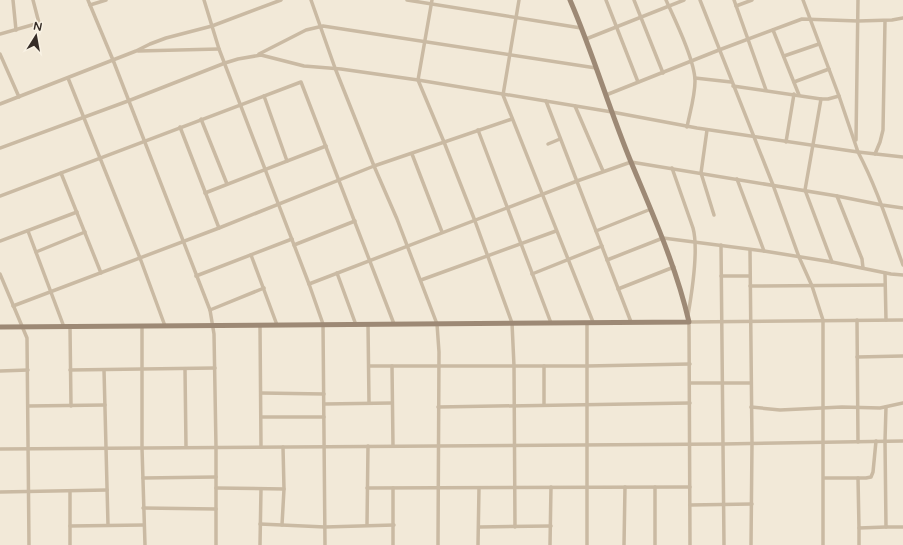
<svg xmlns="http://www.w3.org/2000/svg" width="903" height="545" font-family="'Varela Round',sans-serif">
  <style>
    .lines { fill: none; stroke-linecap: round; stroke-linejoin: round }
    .street { stroke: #cabaa3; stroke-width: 3.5 }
    .secondary { stroke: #9d8975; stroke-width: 5 }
  </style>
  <rect width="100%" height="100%" fill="#f2e9d8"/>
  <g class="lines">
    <!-- street -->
    <g class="street">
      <polyline points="13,0 16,30"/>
      <polyline points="88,0 113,60 210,310 214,334 216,447 216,545"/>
      <polyline points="204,0 219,49 309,284 323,324 325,545"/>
      <polyline points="311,0 335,68 374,166 397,219 437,324 439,352 438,545"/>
      <polyline points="407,0 581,28"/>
      <polyline points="432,0 418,80 444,142 475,221 512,323 514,366 515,527"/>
      <polyline points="519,0 503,95 593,322"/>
      <polyline points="606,0 638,82"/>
      <polyline points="634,0 663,73"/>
      <path d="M 666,0 C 675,20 695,61 695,81 C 695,96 690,112 687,127"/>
      <polyline points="700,0 773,185 799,257 812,286 823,320 823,545"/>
      <polyline points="734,0 766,90"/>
      <polyline points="90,5 106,0"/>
      <polyline points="736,6 752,0"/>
      <polyline points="773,30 799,95"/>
      <polyline points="0,34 39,23 33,0"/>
      <polyline points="586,39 684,0"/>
      <polyline points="138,51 219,49"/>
      <polyline points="0,54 19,97"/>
      <polyline points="259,54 306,30 323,26 596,68"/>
      <polyline points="784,56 819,44"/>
      <polyline points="68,78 140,258 165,326"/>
      <polyline points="695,78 731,82"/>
      <polyline points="794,82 829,69"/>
      <polyline points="733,86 821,99 828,99 839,96"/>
      <polyline points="606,95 719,50 802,19 858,21 892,20 903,18"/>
      <polyline points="264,96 287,161"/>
      <polyline points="821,99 805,190 832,262"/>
      <polyline points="546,101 631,322"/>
      <polyline points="0,104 136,51 150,44 166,38 212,26 281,0"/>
      <polyline points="575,106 603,171"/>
      <polyline points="201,119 227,184"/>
      <polyline points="180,127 219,228"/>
      <polyline points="478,130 551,323"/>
      <polyline points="707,130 701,173 714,215"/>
      <polyline points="856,140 858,0"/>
      <polyline points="786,142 794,94"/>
      <polyline points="548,144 560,139"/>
      <polyline points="0,148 128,101 225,63 238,59 261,55 304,66 341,69 418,80 612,112 697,128 858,152 839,96 803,0"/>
      <path d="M 858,152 C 877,188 889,227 903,265"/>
      <polyline points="858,152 903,157"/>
      <polyline points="412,154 442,232"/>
      <polyline points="875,154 880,142 883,130 885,21"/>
      <path d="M 672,168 L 693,228 C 699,250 692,292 688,315"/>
      <polyline points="61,173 101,273"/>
      <polyline points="737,179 764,251"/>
      <polyline points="205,193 326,146"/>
      <polyline points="0,196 301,82 394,324"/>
      <polyline points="837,196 862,259 863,268"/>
      <polyline points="28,231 64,327"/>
      <polyline points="596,231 651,209"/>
      <polyline points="0,241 77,212"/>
      <polyline points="294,245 355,221"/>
      <polyline points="721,245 724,545"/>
      <polyline points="750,250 752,443 751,545"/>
      <polyline points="36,252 85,232"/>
      <polyline points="251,255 277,325"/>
      <polyline points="607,260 663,238 764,251 832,262 891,274 903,275"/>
      <polyline points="337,273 356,325"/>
      <polyline points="885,273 886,320"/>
      <polyline points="0,274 27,338 29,545"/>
      <polyline points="532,274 602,246"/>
      <polyline points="196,276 292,239"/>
      <polyline points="721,276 750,276"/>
      <polyline points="421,280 556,231"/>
      <polyline points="309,284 577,181 631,162 837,196 882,205 903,208"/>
      <polyline points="750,286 885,285"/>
      <polyline points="618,289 674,267"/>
      <polyline points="13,306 219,228 374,166 512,119"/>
      <polyline points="210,310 264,288"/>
      <polyline points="857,320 858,442"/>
      <polyline points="368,324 369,403"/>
      <polyline points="260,325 261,447"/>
      <polyline points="70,327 71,406"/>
      <polyline points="142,327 142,448 145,545"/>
      <polyline points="857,357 903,356"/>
      <polyline points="369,366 587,366 690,364"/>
      <polyline points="392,366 393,446"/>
      <polyline points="544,366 544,405"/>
      <polyline points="185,369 186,447"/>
      <polyline points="70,370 215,368"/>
      <polyline points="104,370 108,525"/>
      <polyline points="0,371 28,370"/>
      <polyline points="690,383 751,383"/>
      <polyline points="261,393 324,394"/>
      <polyline points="324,404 392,403"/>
      <polyline points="28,406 105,405"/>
      <polyline points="438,407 690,403"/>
      <polyline points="751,407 780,410 842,407 880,408 903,403"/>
      <polyline points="886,407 885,441 886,527 903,527"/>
      <polyline points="261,417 324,417"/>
      <polyline points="0,449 723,444 903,441"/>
      <polyline points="143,478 216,477"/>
      <polyline points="824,478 866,478 871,477 873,472 876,441"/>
      <polyline points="858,478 859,528 886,527"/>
      <polyline points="216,488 284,489"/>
      <polyline points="367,488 690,487"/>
      <polyline points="393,488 393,545"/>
      <polyline points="70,491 70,545"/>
      <polyline points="0,492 107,490"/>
      <polyline points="690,505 752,504"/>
      <polyline points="143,508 216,509"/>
      <polyline points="260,524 325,527 394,525"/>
      <polyline points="282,525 284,489 283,447"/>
      <polyline points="367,525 368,446"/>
      <polyline points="70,526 144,525"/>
      <polyline points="479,527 551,526"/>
      <polyline points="260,545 261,489"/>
      <polyline points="478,545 479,488"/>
      <polyline points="550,545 551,487"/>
      <polyline points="587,545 587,323"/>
      <polyline points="624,545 625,487"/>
      <polyline points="655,545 655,487"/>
      <polyline points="690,545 689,322 903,320"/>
      <polyline points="859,545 859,528"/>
    </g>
    <!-- secondary -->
    <path class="secondary" d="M 0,327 L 689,322 C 676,266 653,215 631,162 C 609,109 593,53 570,0"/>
  </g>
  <!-- north arrow -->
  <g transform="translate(36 36) rotate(11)" stroke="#f9f2e4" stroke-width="3" paint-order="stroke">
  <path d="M0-3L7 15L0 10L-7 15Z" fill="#352c26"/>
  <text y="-6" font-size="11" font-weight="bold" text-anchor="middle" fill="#352c26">N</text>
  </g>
</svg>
